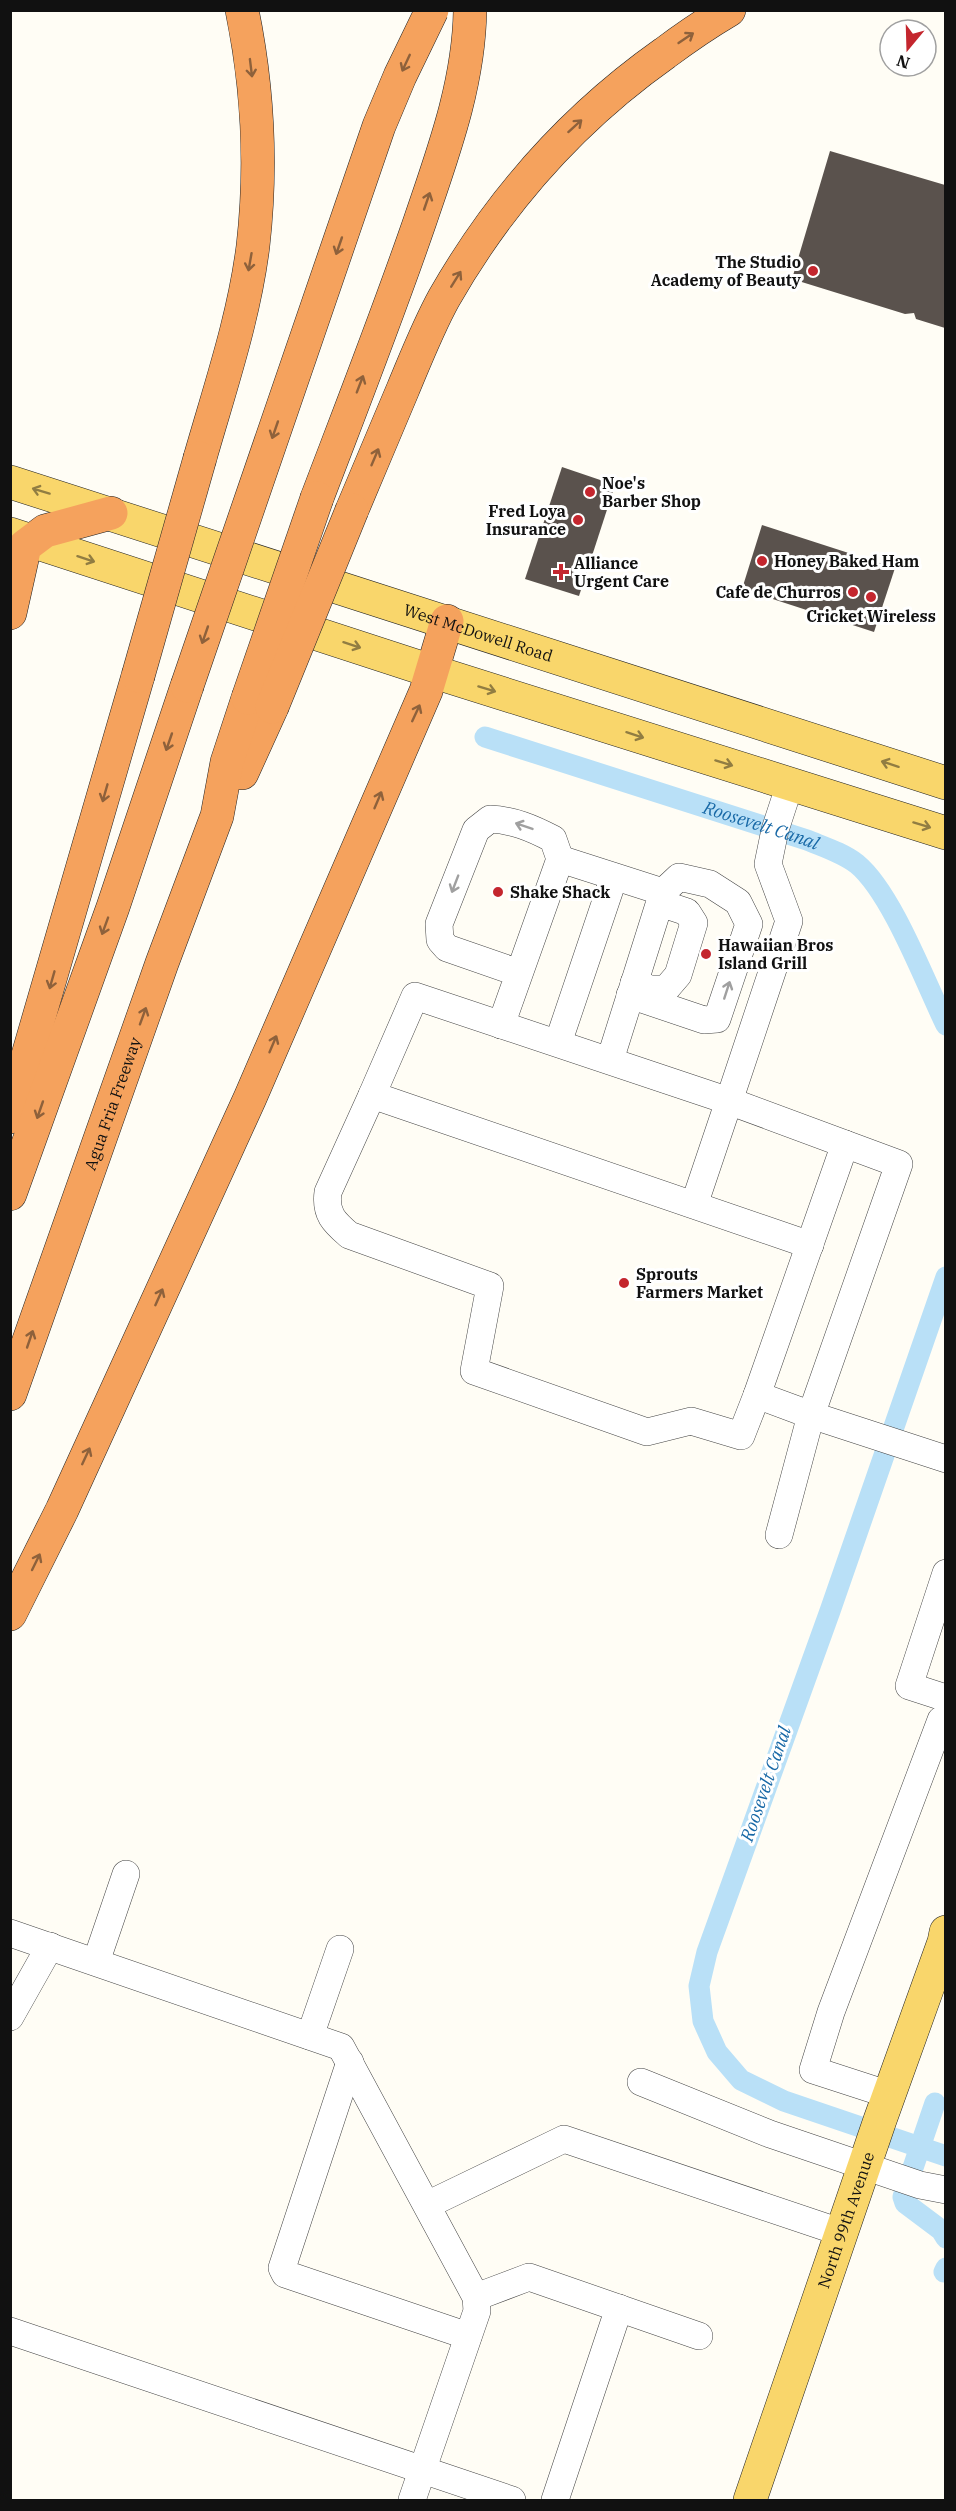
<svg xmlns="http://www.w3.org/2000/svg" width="956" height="2511" font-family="'IBM Plex Serif',serif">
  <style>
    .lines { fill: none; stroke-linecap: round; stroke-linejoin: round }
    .canal { stroke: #b9e0f7; stroke-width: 21 }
    .building { fill: #5a524d }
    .minor-casing { stroke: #444; stroke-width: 28 }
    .major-casing { stroke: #222; stroke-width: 34 }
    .highway-casing { stroke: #222; stroke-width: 34 }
    .minor { stroke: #fff; stroke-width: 27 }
    .major { stroke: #f9d66b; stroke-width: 33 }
    .highway { stroke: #f5a25d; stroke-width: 33 }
    .highway-bridge-casing { stroke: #222; stroke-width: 34; stroke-linecap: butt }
    .highway-bridge { stroke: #f5a25d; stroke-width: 33 }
    .oneway { stroke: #8e613b }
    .oneway2 { stroke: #917d42 }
    .oneway3 { stroke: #a0a0a0 }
    .poi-dot { fill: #c4262e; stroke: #fff; stroke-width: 2 }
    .labels { text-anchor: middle; stroke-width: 6; stroke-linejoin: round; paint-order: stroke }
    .poi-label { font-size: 16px; font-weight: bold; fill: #111; stroke: #fff; text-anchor: start }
    .street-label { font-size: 16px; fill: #111; stroke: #fff }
    .water-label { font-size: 18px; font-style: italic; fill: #1768a6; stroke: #fff }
  </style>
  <rect width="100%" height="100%" fill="#fffdf5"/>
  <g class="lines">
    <!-- canal -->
    <g class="canal">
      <path id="s1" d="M 485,737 L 807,840 C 824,847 843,853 857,864 C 892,893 925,982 946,1025"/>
      <polyline points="946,1277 830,1611 707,1952 699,1986 703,2021 717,2052 741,2080 784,2101 946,2156"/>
      <polyline points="935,2103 903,2197 905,2203 941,2230 946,2238"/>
      <polyline points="944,2272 946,2268"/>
    </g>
  </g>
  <!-- building -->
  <g class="building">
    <polygon points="830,151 945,185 945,328 916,319 914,313 905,314 792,279"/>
    <polygon points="562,467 615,485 579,596 525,579"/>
    <polygon points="762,525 895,568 874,632 742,589"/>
  </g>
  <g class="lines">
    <defs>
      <g id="minor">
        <polyline points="790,784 775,830 768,864 789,921 729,1101 899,1164 811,1415 946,1459"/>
        <polyline points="560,859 663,892 610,1060"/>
        <polyline points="634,983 650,989 666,989 678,975 694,923 687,912 660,903"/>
        <polyline points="630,995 704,1020 717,1019 749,924 738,902 710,884 679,877 663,892"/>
        <path d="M 501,1025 L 560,859 L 553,839 C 532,828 513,820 490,819 L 476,830 L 439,924 L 440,940 L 447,948 L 519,973"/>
        <polyline points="558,1043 614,877"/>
        <path d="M 372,1095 L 328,1192 C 325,1214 334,1222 349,1235 L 490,1286 L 474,1371 L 647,1432 L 691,1421 L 741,1436 L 757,1395"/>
        <polyline points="694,1205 729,1101 415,996 372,1095 810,1245"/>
        <polyline points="779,1535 811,1415 757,1395 845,1144"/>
        <polyline points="946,1573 909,1686 946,1698"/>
        <polyline points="10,1933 341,2047 476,2297 477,2311 412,2500"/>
        <polyline points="96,1962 126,1874"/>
        <polyline points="10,2017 50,1946"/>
        <polyline points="310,2036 340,1949"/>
        <polyline points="350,2062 282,2268 285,2274 468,2336"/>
        <polyline points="641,2082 770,2134 920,2185 946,2190"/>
        <polyline points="890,2095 813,2070 831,2012 941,1720"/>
        <polyline points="427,2205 564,2139 843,2233"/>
        <polyline points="476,2297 529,2277 699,2336"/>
        <polyline points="10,2331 512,2500"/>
        <polyline points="555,2500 619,2308"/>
      </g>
      <g id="major">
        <path id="s2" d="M 10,482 L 946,783"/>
        <polyline points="10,534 431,671 946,833"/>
        <path id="s3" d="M 750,2500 L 880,2120 L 944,1942 L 946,1932"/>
      </g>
      <g id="highway">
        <path d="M 200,458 C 220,388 244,318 253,246 C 262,167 258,88 242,10"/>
        <path d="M 317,498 C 352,406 388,314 420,221 C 443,153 469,84 470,10"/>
        <path d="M 352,510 C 369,470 386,429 403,389 C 416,358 428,327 444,298 C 500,200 573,118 665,53 C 685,38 707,23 729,10"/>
        <polyline points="10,613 25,546 45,531 111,513"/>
        <polyline points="242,773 272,707"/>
        <polyline points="10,1117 138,676"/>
        <polyline points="10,1194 113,907 187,686"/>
        <path id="s4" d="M 10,1394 L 162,963 L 217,816 L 227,762 L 248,698"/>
        <polyline points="10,1614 62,1510 250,1098 426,691 447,621"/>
      </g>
    </defs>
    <!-- minor casing -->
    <use href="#minor" class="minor-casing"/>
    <!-- major casing -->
    <use href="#major" class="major-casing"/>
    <!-- highway casing -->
    <use href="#highway" class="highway-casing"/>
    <!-- minor -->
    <use href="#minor" class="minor"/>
    <!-- major -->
    <use href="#major" class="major"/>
    <!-- highway -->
    <use href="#highway" class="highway"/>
    <defs>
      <g id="highway-bridge">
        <polyline points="138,676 200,458"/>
        <polyline points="187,686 379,126 400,76 432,10"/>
        <polyline points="248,698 317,498"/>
        <polyline points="272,707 352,510"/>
      </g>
    </defs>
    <!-- highway-bridge casing -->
    <use href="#highway-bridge" class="highway-bridge-casing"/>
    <!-- highway-bridge -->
    <use href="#highway-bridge" class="highway-bridge"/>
  </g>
  <!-- one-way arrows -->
  <defs><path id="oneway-shaft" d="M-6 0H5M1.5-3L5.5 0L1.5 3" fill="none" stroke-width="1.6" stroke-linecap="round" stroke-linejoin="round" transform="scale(1.5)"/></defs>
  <g class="oneway">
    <use href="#oneway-shaft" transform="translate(686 38) rotate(-34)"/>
    <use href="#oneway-shaft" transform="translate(406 63) rotate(115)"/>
    <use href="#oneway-shaft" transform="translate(251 68) rotate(83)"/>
    <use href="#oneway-shaft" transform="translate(575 126) rotate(-42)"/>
    <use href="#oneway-shaft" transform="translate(427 201) rotate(-71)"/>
    <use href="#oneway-shaft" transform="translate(339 246) rotate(109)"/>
    <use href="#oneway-shaft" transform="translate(250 262) rotate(100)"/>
    <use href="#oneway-shaft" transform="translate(456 279) rotate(-58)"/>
    <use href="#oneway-shaft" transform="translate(360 384) rotate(-69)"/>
    <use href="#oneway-shaft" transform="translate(275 430) rotate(109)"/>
    <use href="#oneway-shaft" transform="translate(375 457) rotate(-67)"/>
    <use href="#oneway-shaft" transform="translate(205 635) rotate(109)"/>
    <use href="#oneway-shaft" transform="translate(416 713) rotate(-65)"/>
    <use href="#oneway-shaft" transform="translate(169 742) rotate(109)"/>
    <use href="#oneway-shaft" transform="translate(105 793) rotate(106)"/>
    <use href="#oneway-shaft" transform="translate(378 800) rotate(-67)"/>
    <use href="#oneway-shaft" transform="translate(105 926) rotate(110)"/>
    <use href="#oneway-shaft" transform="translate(52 980) rotate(106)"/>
    <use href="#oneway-shaft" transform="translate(143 1016) rotate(-70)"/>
    <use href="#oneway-shaft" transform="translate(273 1044) rotate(-67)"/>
    <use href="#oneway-shaft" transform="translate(40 1110) rotate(109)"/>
    <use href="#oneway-shaft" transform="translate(159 1297) rotate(-66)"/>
    <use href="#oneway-shaft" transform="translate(30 1339) rotate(-71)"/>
    <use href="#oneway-shaft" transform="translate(86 1456) rotate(-65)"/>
    <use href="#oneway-shaft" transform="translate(36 1562) rotate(-64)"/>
  </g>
  <g class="oneway2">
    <use href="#oneway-shaft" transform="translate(41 491) rotate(-163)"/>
    <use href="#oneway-shaft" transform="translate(86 559) rotate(18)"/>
    <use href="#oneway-shaft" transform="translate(352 645) rotate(18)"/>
    <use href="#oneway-shaft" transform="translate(487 689) rotate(17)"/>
    <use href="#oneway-shaft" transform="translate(635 735) rotate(18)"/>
    <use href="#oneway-shaft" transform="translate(724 763) rotate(17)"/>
    <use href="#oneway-shaft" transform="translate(890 764) rotate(-162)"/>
    <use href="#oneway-shaft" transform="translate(922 825) rotate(17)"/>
  </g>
  <g class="oneway3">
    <use href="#oneway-shaft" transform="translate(524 826) rotate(-161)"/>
    <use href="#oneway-shaft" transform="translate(455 884) rotate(111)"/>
    <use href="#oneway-shaft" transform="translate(727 990) rotate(-72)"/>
  </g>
  <!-- markers -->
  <g class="poi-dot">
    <circle cx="813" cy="271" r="6"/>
    <circle cx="590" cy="492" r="6"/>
    <circle cx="578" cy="520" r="6"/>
    <circle cx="762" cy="561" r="6"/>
    <path d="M558 563h6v6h6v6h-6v6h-6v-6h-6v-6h6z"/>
    <circle cx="853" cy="592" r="6"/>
    <circle cx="871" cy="597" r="6"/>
    <circle cx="498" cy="892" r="6"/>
    <circle cx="706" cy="954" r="6"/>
    <circle cx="624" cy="1283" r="6"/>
  </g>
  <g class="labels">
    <!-- poi labels -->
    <g class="poi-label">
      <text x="801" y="268" text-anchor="end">The Studio<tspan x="801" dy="18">Academy of Beauty</tspan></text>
      <text x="602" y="489">Noe's<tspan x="602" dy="18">Barber Shop</tspan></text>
      <text x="566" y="517" text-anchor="end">Fred Loya<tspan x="566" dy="18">Insurance</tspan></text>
      <text x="774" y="567">Honey Baked Ham</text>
      <text x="574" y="569">Alliance<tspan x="574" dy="18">Urgent Care</tspan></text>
      <text x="841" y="598" text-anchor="end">Cafe de Churros</text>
      <text x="871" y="622" text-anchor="middle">Cricket Wireless</text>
      <text x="510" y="898">Shake Shack</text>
      <text x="718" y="951">Hawaiian Bros<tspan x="718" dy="18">Island Grill</tspan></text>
      <text x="636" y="1280">Sprouts<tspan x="636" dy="18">Farmers Market</tspan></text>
    </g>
    <!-- street labels -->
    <g class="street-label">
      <text dy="6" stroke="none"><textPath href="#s2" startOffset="492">West McDowell Road</textPath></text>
      <text dy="6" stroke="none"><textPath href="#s4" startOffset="308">Agua Fria Freeway</textPath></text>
      <text dy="6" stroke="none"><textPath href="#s3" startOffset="296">North 99th Avenue</textPath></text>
    </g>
    <!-- water labels -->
    <g class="water-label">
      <text dy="6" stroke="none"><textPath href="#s1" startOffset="290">Roosevelt Canal</textPath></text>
      <text transform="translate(766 1784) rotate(-71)" y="6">Roosevelt Canal</text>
    </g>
  </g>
  <!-- border -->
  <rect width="956" height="2511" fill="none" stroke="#111111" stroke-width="24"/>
  <!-- north arrow -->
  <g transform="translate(908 48) rotate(199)"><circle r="28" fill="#ffffff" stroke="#a0a0a0" stroke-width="1.5"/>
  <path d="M0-4.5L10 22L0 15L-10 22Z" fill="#c4262e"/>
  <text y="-9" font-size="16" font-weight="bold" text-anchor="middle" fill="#111111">N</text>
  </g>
</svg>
